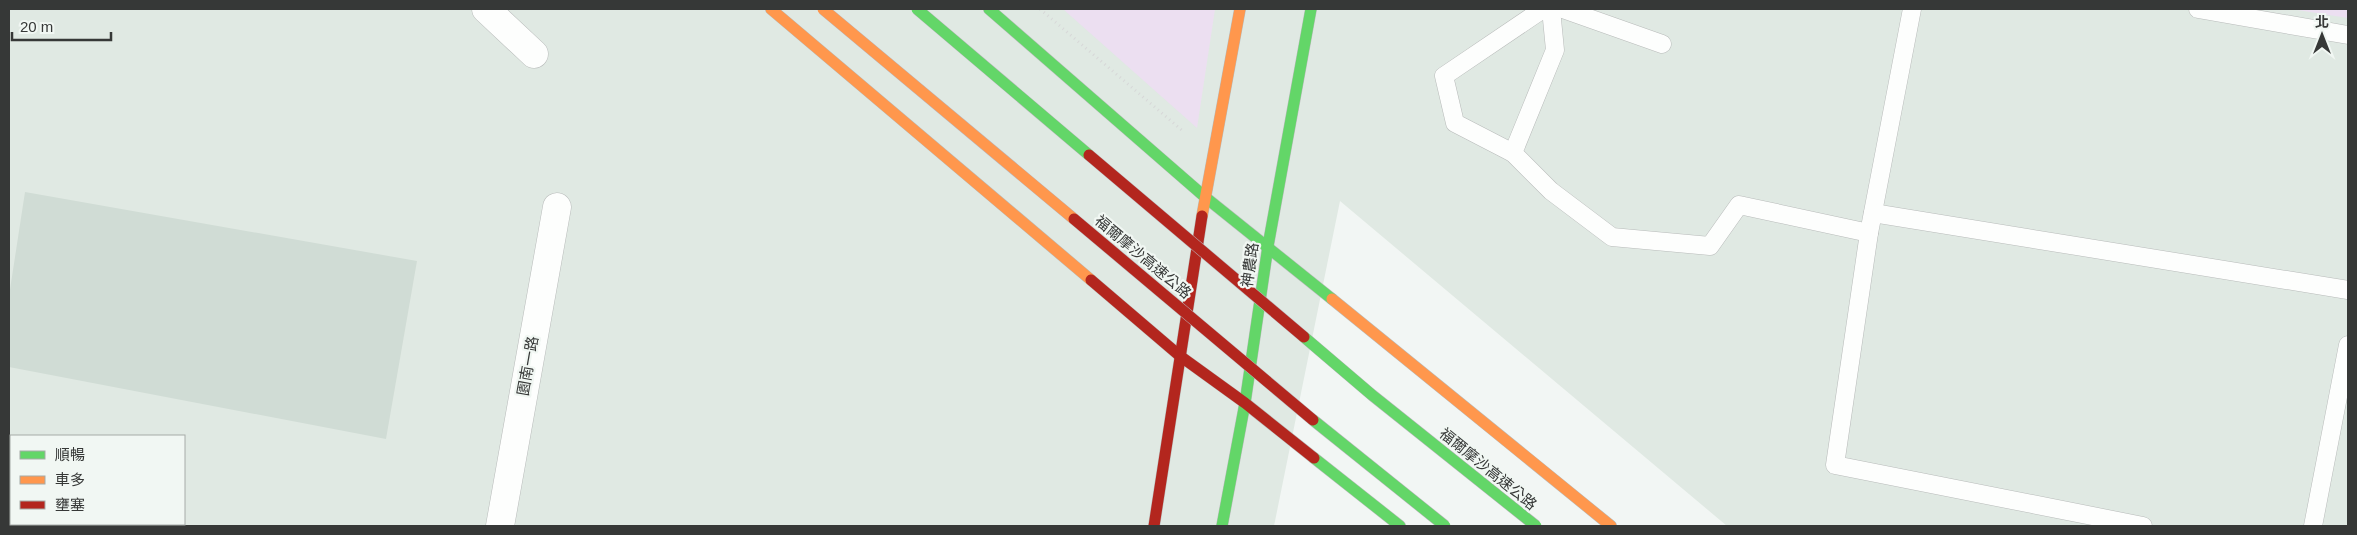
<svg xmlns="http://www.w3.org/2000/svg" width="2357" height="535" font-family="Arial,'Noto Sans TC',sans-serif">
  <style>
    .built { fill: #e0e9e3; fill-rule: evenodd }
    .green { fill: #ecdff1 }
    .building { fill: #d0dcd5 }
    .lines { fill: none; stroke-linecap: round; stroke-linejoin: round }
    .lane-casing { stroke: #b8bbba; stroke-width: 19 }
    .street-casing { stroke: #b8bbba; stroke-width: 29 }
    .fast-casing { stroke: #b8bbba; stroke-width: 12 }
    .slow-casing { stroke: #b8bbba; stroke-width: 12 }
    .jam-casing { stroke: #b8bbba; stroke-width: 12 }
    .path { stroke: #d7d8d8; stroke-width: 3; stroke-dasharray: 1 4; stroke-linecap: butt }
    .lane { stroke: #fdfefd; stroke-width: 18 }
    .street { stroke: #fdfefd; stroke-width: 28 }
    .fast { stroke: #63d668; stroke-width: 11 }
    .slow { stroke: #ff974d; stroke-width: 11 }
    .jam { stroke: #b3261e; stroke-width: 11 }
    .fast-bridge-casing { stroke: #b9b5bb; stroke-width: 12; stroke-linecap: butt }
    .slow-bridge-casing { stroke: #b9b5bb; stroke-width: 12; stroke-linecap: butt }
    .jam-bridge-casing { stroke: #b9b5bb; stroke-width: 12; stroke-linecap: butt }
    .fast-bridge { stroke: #63d668; stroke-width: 11 }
    .slow-bridge { stroke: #ff974d; stroke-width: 11 }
    .jam-bridge { stroke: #b3261e; stroke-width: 11 }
    .labels { text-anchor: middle; stroke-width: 4.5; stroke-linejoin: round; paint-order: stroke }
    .street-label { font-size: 15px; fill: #363837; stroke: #f1f7f3 }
  </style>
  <rect width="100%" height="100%" fill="#f2f6f4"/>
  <!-- built -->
  <path class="built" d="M 9,9 L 2348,9 L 2348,526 L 1727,526 L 1340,201 L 1274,526 L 9,526 ZM 11,436 L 184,436 L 184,524 L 11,524 Z"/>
  <!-- green -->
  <g class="green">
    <polygon points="1063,9 1215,9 1197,128"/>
    <polygon points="2291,9 2348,9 2348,18"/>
  </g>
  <!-- building -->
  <polygon class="building" points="25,192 417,261 386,439 9,367 9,296"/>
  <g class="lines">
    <defs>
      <g id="lane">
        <polyline points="1551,9 1555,50 1513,153 1551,191 1612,237 1710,246 1739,205 1869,233"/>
        <polyline points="1563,9 1662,44"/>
        <polyline points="1912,9 1869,233 1835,465 2143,526"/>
        <polyline points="2198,9 2348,35"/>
        <polyline points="1513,153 1455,123 1444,76 1543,9"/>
        <polyline points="1873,213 2348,290"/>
        <polyline points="2313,526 2348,345"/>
      </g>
      <g id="street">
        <polyline points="486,9 534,54"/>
        <polyline points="500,526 557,207"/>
      </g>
      <g id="fast">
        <polyline points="989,9 1205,197 1332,299"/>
        <polyline points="1314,458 1400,526"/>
        <polyline points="1222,526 1245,403 1268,246 1311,9"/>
      </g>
      <g id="slow">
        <polyline points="771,9 1091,280"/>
        <polyline points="1202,216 1240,9"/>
        <polyline points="1332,299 1611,526"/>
      </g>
      <g id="jam">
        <polyline points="1091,280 1180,356 1245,403 1314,458"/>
        <polyline points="1154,526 1202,216"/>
      </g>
    </defs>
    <!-- lane casing -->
    <use href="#lane" class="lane-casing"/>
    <!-- street casing -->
    <use href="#street" class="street-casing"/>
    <!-- fast casing -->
    <use href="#fast" class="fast-casing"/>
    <!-- slow casing -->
    <use href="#slow" class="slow-casing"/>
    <!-- jam casing -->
    <use href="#jam" class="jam-casing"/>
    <!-- path -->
    <polyline class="path" points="1040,9 1184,132"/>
    <!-- lane -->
    <use href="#lane" class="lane"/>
    <!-- street -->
    <use href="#street" class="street"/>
    <!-- fast -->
    <use href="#fast" class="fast"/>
    <!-- slow -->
    <use href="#slow" class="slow"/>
    <!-- jam -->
    <use href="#jam" class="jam"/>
    <defs>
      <g id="fast-bridge">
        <polyline points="917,9 1089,155"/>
        <polyline points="1304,337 1372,395 1536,526"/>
        <polyline points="1313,420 1445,526"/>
      </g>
      <polyline id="slow-bridge" points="823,9 1074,219"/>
      <g id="jam-bridge">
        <polyline points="1089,155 1304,337"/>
        <polyline points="1074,219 1313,420"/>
      </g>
    </defs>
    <!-- fast-bridge casing -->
    <use href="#fast-bridge" class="fast-bridge-casing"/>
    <!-- slow-bridge casing -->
    <use href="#slow-bridge" class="slow-bridge-casing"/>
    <!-- jam-bridge casing -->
    <use href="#jam-bridge" class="jam-bridge-casing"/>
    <!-- fast-bridge -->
    <use href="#fast-bridge" class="fast-bridge"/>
    <!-- slow-bridge -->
    <use href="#slow-bridge" class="slow-bridge"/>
    <!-- jam-bridge -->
    <use href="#jam-bridge" class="jam-bridge"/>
  </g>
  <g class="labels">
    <!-- street labels -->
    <g class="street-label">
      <text transform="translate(1143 257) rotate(40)" y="5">福爾摩沙高速公路</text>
      <text transform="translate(1250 265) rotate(-82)" y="5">神農路</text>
      <text transform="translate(528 366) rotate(-80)" y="5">園南一路</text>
      <text transform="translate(1488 469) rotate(39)" y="5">福爾摩沙高速公路</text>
    </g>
  </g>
  <!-- border -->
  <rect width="2357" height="535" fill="none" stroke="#363837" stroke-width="20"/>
  <!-- legend -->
  <rect x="10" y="435" width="175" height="90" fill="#f1f7f3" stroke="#a6aba8"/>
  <rect x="20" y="451" width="25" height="8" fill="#63d668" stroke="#a6aba8"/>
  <text x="55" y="460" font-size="15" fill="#363837">順暢</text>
  <rect x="20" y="476" width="25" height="8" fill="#ff974d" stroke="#a6aba8"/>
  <text x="55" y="485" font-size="15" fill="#363837">車多</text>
  <rect x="20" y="501" width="25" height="8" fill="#b3261e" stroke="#a6aba8"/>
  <text x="55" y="510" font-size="15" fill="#363837">壅塞</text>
  <!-- north arrow -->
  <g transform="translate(2322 35)" stroke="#f1f7f3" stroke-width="4" paint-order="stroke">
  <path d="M0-4L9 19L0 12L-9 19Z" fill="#363837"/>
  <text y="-8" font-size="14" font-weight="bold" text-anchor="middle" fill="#363837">北</text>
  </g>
  <!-- scale -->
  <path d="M12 32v8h99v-8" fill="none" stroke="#363837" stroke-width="2.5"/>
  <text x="20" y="32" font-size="15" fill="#363837" stroke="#f1f7f3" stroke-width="4" paint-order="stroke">20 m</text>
</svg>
